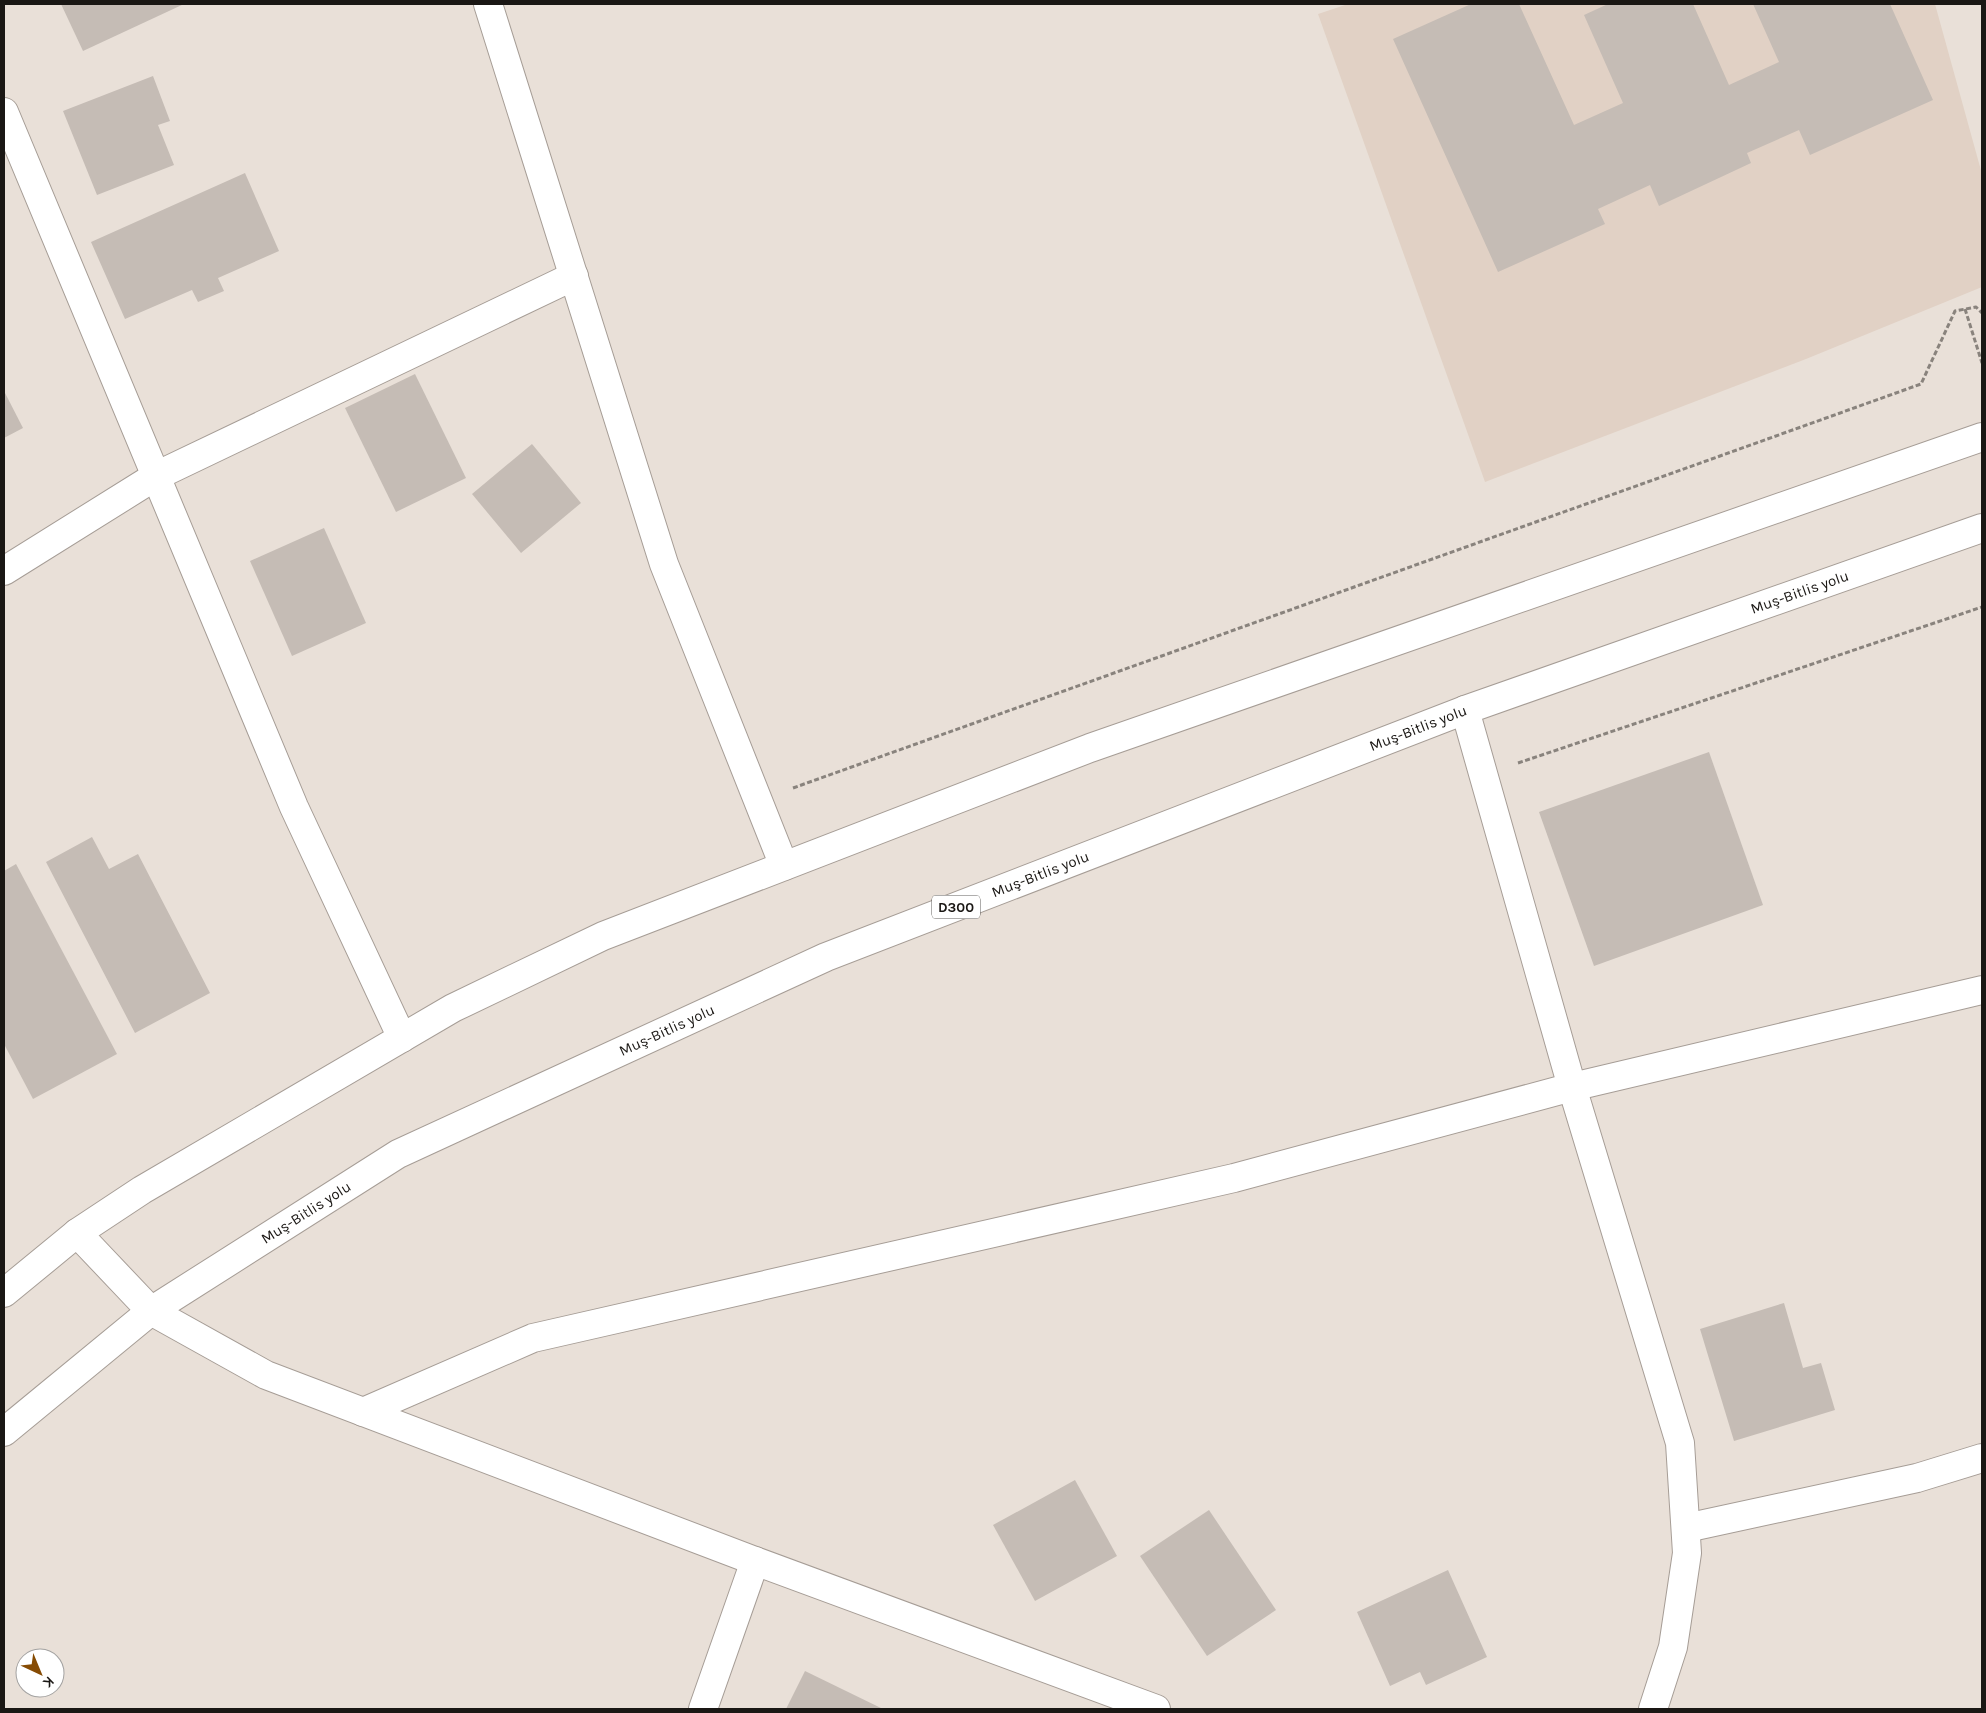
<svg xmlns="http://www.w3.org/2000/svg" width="1986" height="1713" font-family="Karla,sans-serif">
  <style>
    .built { fill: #e1d1c5 }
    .building { fill: #c5bcb5 }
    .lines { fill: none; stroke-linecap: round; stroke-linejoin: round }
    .minor-casing { stroke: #a69d96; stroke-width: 30 }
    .highway-casing { stroke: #a69d96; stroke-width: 30 }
    .path { stroke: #89837d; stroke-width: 3; stroke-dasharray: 5 2.5; stroke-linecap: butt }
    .minor { stroke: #fff; stroke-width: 28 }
    .highway { stroke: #fff; stroke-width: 28 }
    .labels { text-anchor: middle; stroke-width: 5; stroke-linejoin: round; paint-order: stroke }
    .shield { fill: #fff; stroke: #5f5d5a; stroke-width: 1 }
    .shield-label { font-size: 14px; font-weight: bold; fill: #1a1714 }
    .street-label { font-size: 15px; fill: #1a1714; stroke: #fff }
  </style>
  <rect width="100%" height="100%" fill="#e9e0d8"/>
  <!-- built -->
  <polygon class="built" points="1348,4 1935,4 1982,174 1982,287 1806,359 1485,482 1318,14"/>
  <!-- building -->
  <g class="building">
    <polygon points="61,4 184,4 83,51"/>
    <polygon points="1471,4 1519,4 1574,125 1623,103 1584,15 1608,4 1693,4 1729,85 1779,62 1753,4 1890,4 1933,100 1810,155 1799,130 1747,153 1751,163 1659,206 1650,185 1598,209 1605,224 1498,272 1393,39"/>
    <polygon points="153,76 170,121 158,125 174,165 97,195 63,111"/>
    <polygon points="245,173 279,251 218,278 224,291 198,302 192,290 125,319 91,242"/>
    <polygon points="415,374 466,478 396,512 345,408"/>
    <polygon points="4,391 23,428 4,438"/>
    <polygon points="532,444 581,503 521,553 472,494"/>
    <polygon points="324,528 366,623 292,656 250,561"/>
    <polygon points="1709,752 1763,905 1594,966 1539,812"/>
    <polygon points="92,837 109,869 138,854 210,993 135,1033 46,862"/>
    <polygon points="16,864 117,1054 33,1099 4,1044 4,871"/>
    <polygon points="1784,1303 1803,1368 1821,1363 1835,1410 1734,1441 1700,1329"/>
    <polygon points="1075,1480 1117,1556 1035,1601 993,1525"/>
    <polygon points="1209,1510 1276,1610 1207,1656 1140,1556"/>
    <polygon points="1448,1570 1487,1657 1426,1685 1420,1672 1390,1686 1357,1612"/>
    <polygon points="805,1671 883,1709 786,1709"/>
  </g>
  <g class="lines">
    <defs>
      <g id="minor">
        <polyline points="488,4 664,564 784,866"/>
        <polyline points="4,112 294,807 402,1038"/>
        <polyline points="4,571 156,476 574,276"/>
        <polyline points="1465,710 1572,1087 1680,1443 1687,1553 1673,1647 1653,1709"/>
        <polyline points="77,1233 151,1311 266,1375 755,1561 1156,1709"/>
        <polyline points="363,1412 533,1338 1234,1178 1572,1087 1982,990"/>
        <polyline points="1686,1528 1917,1478 1982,1458"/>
        <polyline points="703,1709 755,1561"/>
      </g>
      <g id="highway">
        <polyline points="4,1293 77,1233 142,1190 453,1008 603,936 1090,748 1982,437"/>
        <path id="s1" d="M 4,1432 L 151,1311 L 398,1154 L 826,957 L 1465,710 L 1982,528"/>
      </g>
    </defs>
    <!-- minor casing -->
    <use href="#minor" class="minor-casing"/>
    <!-- highway casing -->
    <use href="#highway" class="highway-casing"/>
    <!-- path -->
    <g class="path">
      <polyline points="1965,309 1982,363"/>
      <polyline points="1518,763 1982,607"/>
      <polyline points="793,788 1921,384 1955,311 1976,307 1982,313"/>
    </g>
    <!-- minor -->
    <use href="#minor" class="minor"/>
    <!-- highway -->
    <use href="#highway" class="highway"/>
  </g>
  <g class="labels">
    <!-- shield labels -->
    <rect class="shield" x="932" y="895.5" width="48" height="23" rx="4"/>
    <g class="shield-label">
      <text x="956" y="912">D300</text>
    </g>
    <!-- street labels -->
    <g class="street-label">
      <text dy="5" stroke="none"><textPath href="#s1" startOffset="1994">Muş-Bitlis yolu</textPath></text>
      <text dy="5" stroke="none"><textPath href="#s1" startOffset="1589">Muş-Bitlis yolu</textPath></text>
      <text dy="5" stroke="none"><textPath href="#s1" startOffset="1184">Muş-Bitlis yolu</textPath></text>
      <text dy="5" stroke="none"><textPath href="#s1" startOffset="779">Muş-Bitlis yolu</textPath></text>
      <text dy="5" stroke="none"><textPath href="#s1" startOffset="374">Muş-Bitlis yolu</textPath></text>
    </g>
  </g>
  <!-- border -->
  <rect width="1986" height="1713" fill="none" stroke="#1a1714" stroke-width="10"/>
  <!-- north arrow -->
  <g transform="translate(40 1673) rotate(136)"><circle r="24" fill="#ffffff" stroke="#a3a2a1"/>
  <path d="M0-4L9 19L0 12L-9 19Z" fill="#864b03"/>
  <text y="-8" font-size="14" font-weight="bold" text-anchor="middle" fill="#1a1714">K</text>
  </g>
</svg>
